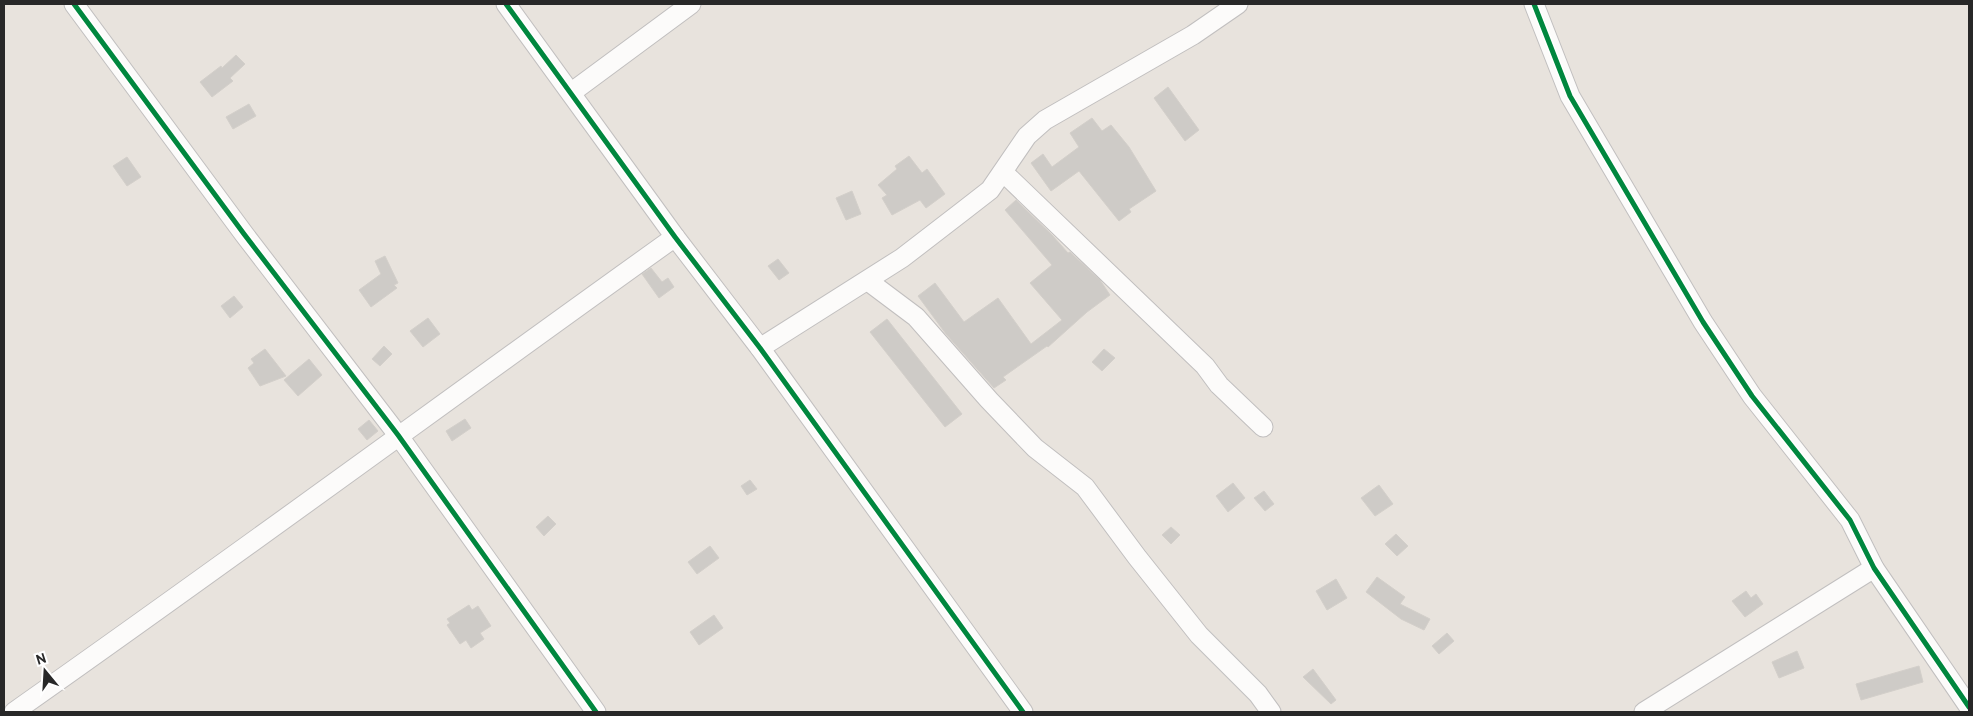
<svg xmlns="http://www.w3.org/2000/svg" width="1973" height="716" font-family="Overpass,sans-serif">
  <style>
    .building { fill: #cecbc7; stroke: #d3cfca }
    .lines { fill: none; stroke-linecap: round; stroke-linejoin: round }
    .minor-casing { stroke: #c1bfbf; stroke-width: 21 }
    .minor { stroke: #fcfbfa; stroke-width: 19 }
    .cycleway-casing { stroke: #fff; stroke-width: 8 }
    .cycleway { stroke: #00873e; stroke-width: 5 }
  </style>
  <rect width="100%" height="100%" fill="#e8e3dd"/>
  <!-- building -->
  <g class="building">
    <polygon points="236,55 245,64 230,78 233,81 212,97 200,82 221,66 222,68"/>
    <polygon points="1168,87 1199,130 1185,141 1154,98"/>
    <polygon points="249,104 256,116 233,129 226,117"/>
    <polygon points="1092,118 1102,131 1111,125 1129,147 1156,191 1129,209 1131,212 1119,221 1079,171 1051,191 1031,163 1043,154 1052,167 1079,147 1070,133"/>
    <polygon points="909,156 922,173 927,169 945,194 926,208 920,200 892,215 882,198 887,195 878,185 897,169 895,166"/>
    <polygon points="127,157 141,177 127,186 113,166"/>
    <polygon points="852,191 861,214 846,220 836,198"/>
    <polygon points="1016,200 1052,235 1068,253 1070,252 1100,280 1110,295 1087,312 1048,347 1047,346 1003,377 1006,380 994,388 946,334 918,296 935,283 964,322 998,298 1031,344 1062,320 1030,283 1052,265 1005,210"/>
    <polygon points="385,256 398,283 394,285 397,288 371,307 359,290 381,274 375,261"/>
    <polygon points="778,259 789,273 779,280 768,266"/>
    <polygon points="651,268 662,282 668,278 674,287 659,298 642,274"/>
    <polygon points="234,296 243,307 230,318 221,306"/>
    <polygon points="428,318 440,334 423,347 410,331"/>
    <polygon points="887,319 962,414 945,427 870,332"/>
    <polygon points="384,346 392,354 380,366 372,359"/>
    <polygon points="265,349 286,376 260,386 248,368 254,363 251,359"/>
    <polygon points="1104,349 1115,358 1102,371 1092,362"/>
    <polygon points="309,359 322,375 298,396 284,380"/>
    <polygon points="465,419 471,428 452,441 446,431"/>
    <polygon points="369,420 378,431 367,440 358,429"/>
    <polygon points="750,480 757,489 747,495 741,486"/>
    <polygon points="1233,483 1245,498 1228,512 1216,496"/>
    <polygon points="1379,485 1393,504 1375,516 1361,498"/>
    <polygon points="1264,491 1274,504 1265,511 1254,498"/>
    <polygon points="548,516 556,524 544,536 536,527"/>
    <polygon points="1171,527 1180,535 1171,544 1162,535"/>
    <polygon points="1396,534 1408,546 1397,556 1385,544"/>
    <polygon points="710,546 719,558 697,574 688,562"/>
    <polygon points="1377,577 1405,597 1400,604 1430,619 1424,630 1401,619 1366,592"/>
    <polygon points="1336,579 1347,598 1327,610 1316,591"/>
    <polygon points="1746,591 1751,598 1756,594 1763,604 1745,617 1732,601"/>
    <polygon points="469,605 472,610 478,606 491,626 480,633 484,639 471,648 466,640 460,644 447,625 450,623 447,619"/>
    <polygon points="714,615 723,628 699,645 690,632"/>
    <polygon points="1447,633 1454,641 1439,654 1432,646"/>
    <polygon points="1797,651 1804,668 1779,678 1772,662"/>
    <polygon points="1919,666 1923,682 1861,700 1856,684"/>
    <polygon points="1313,669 1336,700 1331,704 1303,677"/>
  </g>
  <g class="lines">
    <defs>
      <g id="minor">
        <polyline points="74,4 244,234 398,435 596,712"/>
        <polyline points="506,4 675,237 760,348 1023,712"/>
        <polyline points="1534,4 1570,96 1703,322 1752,396 1850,520 1874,568 1969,707"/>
        <polyline points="572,92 691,4"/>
        <polyline points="1003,172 1205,366 1219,385 1263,427"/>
        <polyline points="868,281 916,317 989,400 1035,448 1085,487 1137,557 1199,635 1258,694 1271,712"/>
        <polyline points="760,348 902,258 963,211 990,190 1027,136 1045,120 1193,35 1238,4"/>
        <path d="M 14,712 C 236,556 454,395 675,237"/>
        <polyline points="1644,712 1874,568"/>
      </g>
    </defs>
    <!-- minor casing -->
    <use href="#minor" class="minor-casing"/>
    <!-- minor -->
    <use href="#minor" class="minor"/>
    <defs>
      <g id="cycleway">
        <polyline points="74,4 244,234 398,435 596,712"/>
        <polyline points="506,4 675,237 760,348 1023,712"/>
        <polyline points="1534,4 1570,96 1703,322 1752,396 1850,520 1874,568 1969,707"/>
      </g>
    </defs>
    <!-- cycleway casing -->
    <use href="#cycleway" class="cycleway-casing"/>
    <!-- cycleway -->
    <use href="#cycleway" class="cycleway"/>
  </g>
  <!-- border -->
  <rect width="1973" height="716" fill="none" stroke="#282828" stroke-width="10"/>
  <!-- north arrow -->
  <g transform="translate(45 671) rotate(342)" stroke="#ffffff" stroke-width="4" paint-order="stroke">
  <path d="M0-4L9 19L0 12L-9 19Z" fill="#282828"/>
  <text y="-8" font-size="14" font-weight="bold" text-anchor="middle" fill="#282828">N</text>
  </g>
</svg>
